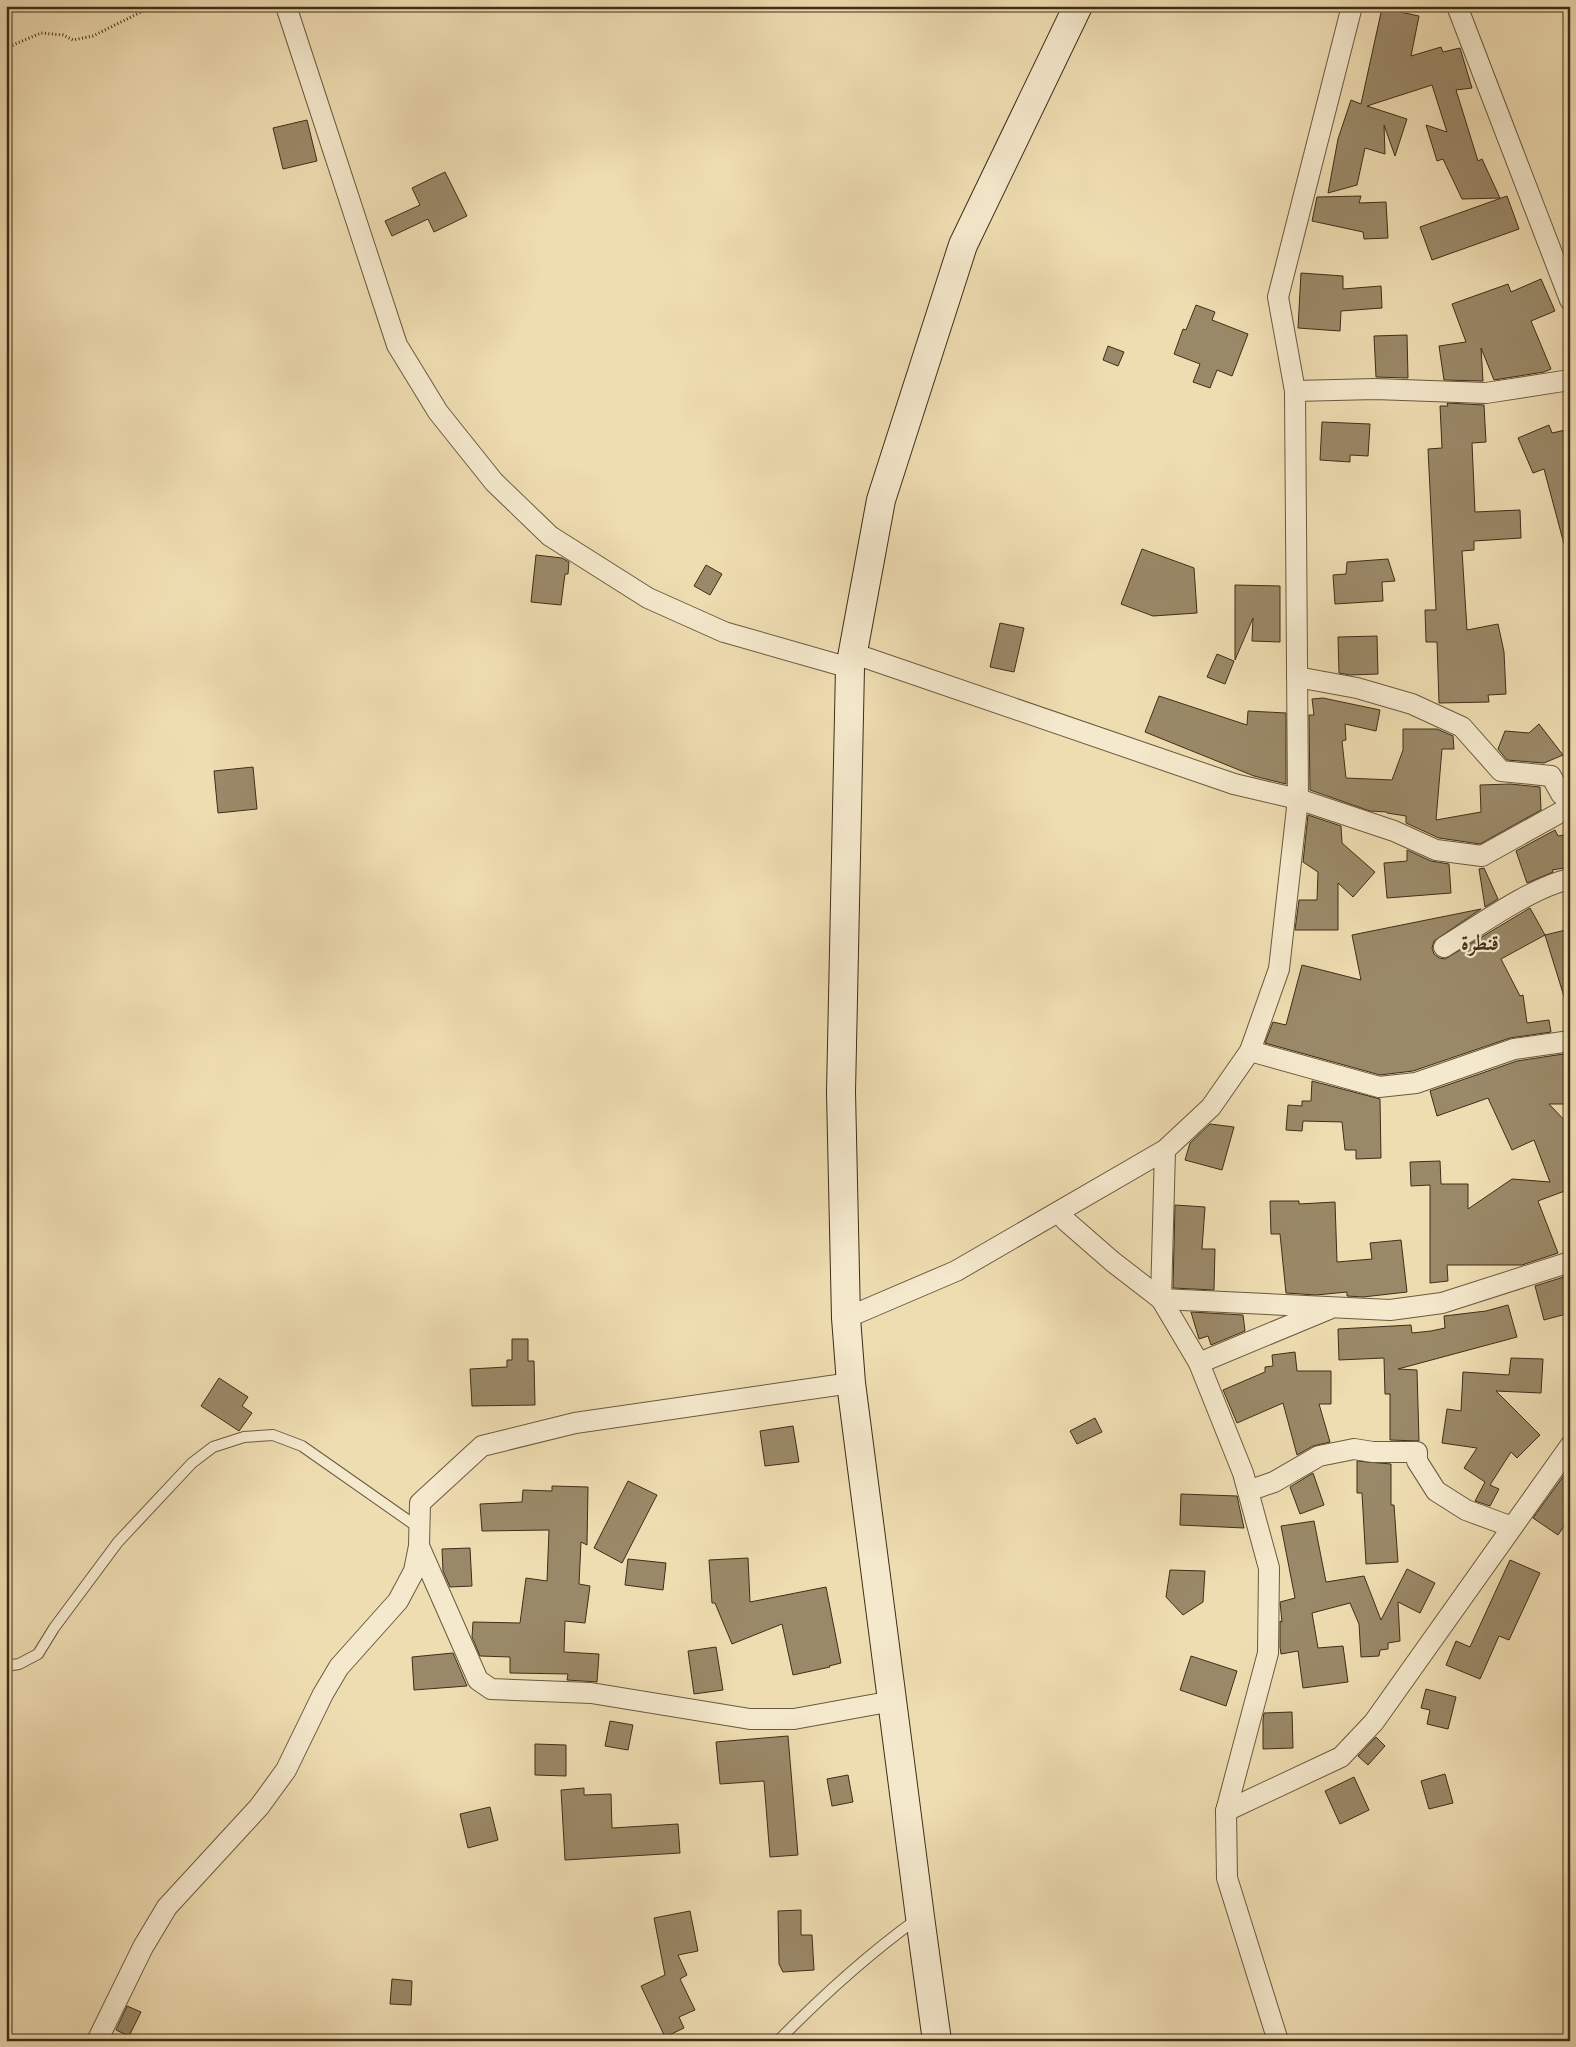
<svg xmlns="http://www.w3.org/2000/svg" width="1576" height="2047" font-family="'EB Garamond',Amiri,serif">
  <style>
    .building { fill: #9a8968; stroke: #3e2e17 }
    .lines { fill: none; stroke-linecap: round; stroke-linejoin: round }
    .service-casing { stroke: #6a5a3e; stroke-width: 12 }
    .minor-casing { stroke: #6a5a3e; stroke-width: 22 }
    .secondary-casing { stroke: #3e2e17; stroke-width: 30 }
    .path { stroke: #3e2e17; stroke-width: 3; stroke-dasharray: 1 2.5; stroke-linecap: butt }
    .service { stroke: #f5e9cd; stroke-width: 10 }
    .minor { stroke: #f5e9cd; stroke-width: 20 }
    .secondary { stroke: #f5e9cd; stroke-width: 28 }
    .labels { text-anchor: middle; stroke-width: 4.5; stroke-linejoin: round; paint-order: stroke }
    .quarter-label { font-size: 21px; font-weight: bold; fill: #3e2e17; stroke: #f5e9cd }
  </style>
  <rect width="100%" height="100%" fill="#efddb2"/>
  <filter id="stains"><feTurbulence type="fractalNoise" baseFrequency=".004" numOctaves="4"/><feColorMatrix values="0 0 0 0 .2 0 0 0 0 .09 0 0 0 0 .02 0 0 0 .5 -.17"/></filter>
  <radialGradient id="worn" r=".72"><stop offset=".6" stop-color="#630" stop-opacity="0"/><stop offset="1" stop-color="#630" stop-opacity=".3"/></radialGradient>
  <!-- building -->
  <g class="building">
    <polygon points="1382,8 1419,16 1411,56 1441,47 1443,52 1460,48 1472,88 1456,90 1478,161 1482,159 1500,198 1462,199 1443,159 1437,161 1426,125 1447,132 1432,85 1367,106 1407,119 1395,156 1384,125 1385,154 1365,148 1357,185 1328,193 1338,139 1351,100 1361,104"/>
    <polygon points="307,120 317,161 283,169 273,128"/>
    <polygon points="445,172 467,216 434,232 428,219 392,236 385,221 420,205 412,188"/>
    <polygon points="1361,196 1359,203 1386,202 1388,238 1364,239 1363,232 1312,221 1317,197"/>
    <polygon points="1507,196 1519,229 1432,260 1420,227"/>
    <polygon points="1301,273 1343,276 1343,289 1381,286 1382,308 1341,311 1340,331 1298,328"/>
    <polygon points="1541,279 1555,311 1531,321 1551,369 1544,372 1494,380 1481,348 1483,381 1444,380 1439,346 1466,342 1452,304 1508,284 1511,292"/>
    <polygon points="1196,305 1215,312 1212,320 1248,334 1232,376 1217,370 1210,388 1193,382 1200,364 1174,354 1183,329 1186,330"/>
    <polygon points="1407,335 1408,378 1376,377 1374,336"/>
    <polygon points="1108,346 1124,352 1118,366 1103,360"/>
    <polygon points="1447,403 1484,405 1486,442 1472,443 1475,512 1520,510 1521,538 1474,541 1474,550 1462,551 1467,630 1498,624 1504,652 1506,694 1488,695 1489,702 1439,703 1437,642 1426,642 1425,610 1436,610 1428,449 1442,448 1440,406 1448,406"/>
    <polygon points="1322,422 1370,424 1368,456 1350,455 1350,462 1320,460"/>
    <polygon points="1549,425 1552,433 1570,429 1570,544 1564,544 1544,469 1533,473 1518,438"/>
    <polygon points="1142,549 1194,568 1197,613 1153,616 1121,604"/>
    <polygon points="536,555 562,558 569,562 568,574 565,574 561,605 531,602"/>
    <polygon points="1388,559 1395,581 1382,582 1383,601 1335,604 1333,575 1346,574 1347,562"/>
    <polygon points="706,565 722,574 710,595 694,586"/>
    <polygon points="1235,585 1280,586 1280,642 1252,641 1253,618 1235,660"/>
    <polygon points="1000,623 1024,628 1014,672 990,667"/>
    <polygon points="1377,636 1378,674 1350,675 1339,673 1338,637"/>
    <polygon points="1217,654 1234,661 1225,684 1207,677"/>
    <polygon points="1159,696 1247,725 1248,711 1286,713 1286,784 1254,776 1145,732"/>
    <polygon points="1323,698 1380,710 1376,731 1345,724 1346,740 1342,741 1346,778 1392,780 1403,750 1403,729 1437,729 1453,736 1454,749 1442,749 1436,820 1481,812 1480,785 1510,784 1540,787 1541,810 1480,844 1439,838 1406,823 1406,816 1387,813 1387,812 1370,811 1310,790 1309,715 1314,715 1312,699"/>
    <polygon points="1539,724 1563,755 1544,763 1507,760 1498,749 1505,731 1529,733"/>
    <polygon points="253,767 257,809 218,813 214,771"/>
    <polygon points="1308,815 1341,826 1342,843 1375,872 1353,897 1338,883 1338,930 1295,930 1299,900 1317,900 1318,872 1303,862"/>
    <polygon points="1555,830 1558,836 1570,834 1570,867 1552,870 1553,872 1527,883 1516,851"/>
    <polygon points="1407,850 1431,861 1449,864 1451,893 1387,898 1384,863 1407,861"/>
    <polygon points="1484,868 1498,899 1485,907 1479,869"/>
    <polygon points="1530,908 1545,935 1501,959 1520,996 1523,995 1527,1023 1549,1020 1551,1032 1510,1038 1413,1071 1380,1075 1265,1043 1273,1022 1286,1025 1302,965 1361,980 1352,935 1481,909 1434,941 1432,948 1434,954 1439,958 1445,959"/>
    <polygon points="1570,929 1570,1002 1566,1003 1545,935"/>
    <polygon points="1570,1053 1570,1104 1549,1104 1570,1126 1570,1189 1538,1201 1558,1253 1522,1265 1447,1265 1448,1281 1430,1283 1430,1185 1411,1186 1410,1162 1440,1161 1441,1184 1468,1184 1468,1209 1512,1179 1550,1182 1534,1140 1512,1150 1488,1098 1437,1116 1430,1091 1517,1061"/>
    <polygon points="1312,1081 1380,1099 1381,1158 1356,1159 1356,1150 1345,1150 1342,1122 1303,1121 1302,1131 1286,1130 1288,1105 1302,1106 1302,1101 1311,1101"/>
    <polygon points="1210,1124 1234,1127 1222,1170 1185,1160 1190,1143"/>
    <polygon points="1270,1201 1299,1201 1299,1204 1335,1202 1337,1262 1372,1259 1370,1243 1401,1240 1407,1292 1363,1297 1347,1296 1347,1292 1316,1295 1286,1293 1280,1234 1271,1234"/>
    <polygon points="1175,1205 1205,1207 1202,1249 1215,1249 1214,1290 1173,1288"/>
    <polygon points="1570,1275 1570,1313 1544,1320 1535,1286"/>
    <polygon points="1508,1305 1517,1337 1398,1369 1417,1370 1419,1441 1390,1440 1390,1394 1385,1394 1384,1358 1339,1360 1338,1329 1411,1325 1412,1333 1431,1331 1445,1328 1444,1316 1486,1311"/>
    <polygon points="1191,1312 1243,1315 1245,1331 1211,1345 1208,1336 1199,1339"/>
    <polygon points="512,1339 528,1339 528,1361 534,1361 535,1405 472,1406 470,1369 507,1367 507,1360 512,1360"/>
    <polygon points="1295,1352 1297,1371 1331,1371 1331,1404 1319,1404 1330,1442 1313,1446 1297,1455 1283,1403 1237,1423 1223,1390 1265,1372 1265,1367 1273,1366 1272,1355"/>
    <polygon points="1511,1358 1543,1359 1541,1393 1496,1391 1540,1435 1517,1458 1511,1452 1490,1485 1499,1489 1490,1506 1475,1501 1485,1482 1464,1468 1477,1448 1442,1443 1447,1409 1461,1411 1463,1372 1509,1375"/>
    <polygon points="219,1378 248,1397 242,1406 252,1413 239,1431 201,1406"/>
    <polygon points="1095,1418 1102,1432 1077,1444 1070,1431"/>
    <polygon points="793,1426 799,1462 765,1466 760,1431"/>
    <polygon points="1357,1461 1391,1464 1391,1505 1394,1505 1398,1562 1366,1564 1362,1493 1357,1493"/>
    <polygon points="1570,1467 1570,1517 1558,1535 1533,1518"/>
    <polygon points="1313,1473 1324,1505 1300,1514 1290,1487"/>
    <polygon points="628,1481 657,1495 622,1563 594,1548"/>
    <polygon points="552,1486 588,1487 587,1545 581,1542 579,1584 590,1586 585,1623 565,1621 564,1652 599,1654 597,1682 567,1680 568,1674 510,1673 510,1657 480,1656 472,1637 473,1622 520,1623 526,1578 547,1581 549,1530 482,1531 480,1504 522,1502 523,1490 552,1491"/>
    <polygon points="1181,1494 1237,1496 1244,1528 1180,1525"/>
    <polygon points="1314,1521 1326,1582 1364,1576 1381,1620 1407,1569 1435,1583 1420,1613 1398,1602 1400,1641 1388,1643 1388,1649 1380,1650 1379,1656 1361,1657 1359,1624 1350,1603 1312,1613 1318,1648 1343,1646 1348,1682 1303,1688 1298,1651 1281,1654 1280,1647 1280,1621 1282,1622 1280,1602 1295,1598 1281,1526"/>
    <polygon points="470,1548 472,1586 450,1587 443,1571 442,1549"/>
    <polygon points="748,1558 750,1602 826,1587 841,1663 829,1666 830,1667 793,1675 782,1624 732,1644 715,1603 712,1603 709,1560"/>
    <polygon points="628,1559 666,1563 663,1590 625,1585"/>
    <polygon points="1510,1560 1540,1573 1509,1640 1499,1636 1480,1679 1446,1665 1456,1641 1470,1647"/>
    <polygon points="1170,1570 1205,1571 1203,1602 1183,1615 1166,1597"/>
    <polygon points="716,1647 723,1690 694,1694 688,1651"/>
    <polygon points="453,1653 467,1686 414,1690 412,1657"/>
    <polygon points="1191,1656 1237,1671 1226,1706 1180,1690"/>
    <polygon points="1426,1689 1456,1697 1448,1729 1427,1724 1430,1710 1421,1708"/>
    <polygon points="1292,1712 1293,1748 1263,1749 1263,1720 1264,1713"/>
    <polygon points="610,1721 633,1725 628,1750 605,1746"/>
    <polygon points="788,1736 798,1855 770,1857 764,1781 720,1784 716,1742"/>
    <polygon points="1376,1737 1385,1746 1368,1765 1358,1756"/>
    <polygon points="535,1744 566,1745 566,1776 535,1775"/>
    <polygon points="1445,1774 1453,1803 1429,1809 1421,1781"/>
    <polygon points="848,1775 853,1802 832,1806 827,1779"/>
    <polygon points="1354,1777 1369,1810 1340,1824 1325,1791"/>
    <polygon points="584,1788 584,1795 611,1794 612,1828 678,1824 680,1853 565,1860 561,1790"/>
    <polygon points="490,1807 498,1840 468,1848 460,1814"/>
    <polygon points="801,1910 801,1935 812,1935 814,1970 783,1972 779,1964 778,1911"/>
    <polygon points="690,1911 698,1951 678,1955 687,1975 680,1979 695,2010 679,2017 684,2028 665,2037 641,1986 665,1975 654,1918"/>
    <polygon points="392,1979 412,1981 411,2005 390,2004"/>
    <polygon points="127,2006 141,2012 129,2036 116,2030"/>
  </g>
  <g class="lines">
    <defs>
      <g id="service">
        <polyline points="6,1666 19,1664 38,1654 54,1628 118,1542 192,1463 213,1447 244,1437 273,1435 302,1446 419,1528"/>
        <path d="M 778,2041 C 822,1996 866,1956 917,1919"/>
      </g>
      <g id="minor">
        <polyline points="286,6 397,345 438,412 494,482 550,536 648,598 724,632 850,668"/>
        <polyline points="1457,6 1570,300"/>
        <polyline points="1295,391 1375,389 1486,393 1570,380"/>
        <polyline points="852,653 1234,784 1298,799 1394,831 1436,850 1482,856 1570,807"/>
        <polyline points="1297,677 1357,688 1412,704 1462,727 1501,771 1551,776 1561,794 1570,802"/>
        <path d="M 1444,947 C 1478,926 1532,887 1570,879"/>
        <polyline points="1250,1051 1379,1087 1416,1083 1514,1049 1570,1041"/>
        <polyline points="1165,1150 1161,1299 1199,1363 1243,1473 1269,1568 1268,1653 1226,1811 1227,1878 1278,2041"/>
        <polyline points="1059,1212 1066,1221 1113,1262 1161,1299 1390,1310 1442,1303 1570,1262"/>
        <polyline points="846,1318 956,1271 1165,1150 1211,1107 1250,1051 1279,969 1298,799 1295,391 1278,297 1352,6"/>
        <polyline points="1199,1363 1329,1309"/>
        <polyline points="851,1383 575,1423 482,1446 420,1503 419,1546 478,1680 491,1689 591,1693 750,1719 794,1719 893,1701"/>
        <polyline points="1248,1491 1274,1482 1319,1456 1354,1449 1373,1452 1417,1452 1417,1461 1436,1491 1466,1510 1512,1527"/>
        <polyline points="1226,1811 1341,1757 1374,1722 1570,1446"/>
        <polyline points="97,2041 143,1947 167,1907 259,1807 286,1770 323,1694 339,1667 398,1601 414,1571 419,1546"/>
      </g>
      <polyline id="secondary" points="937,2041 920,1917 851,1383 846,1318 841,1092 850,668 881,500 963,245 1078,6"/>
    </defs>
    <!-- service casing -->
    <use href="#service" class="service-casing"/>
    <!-- minor casing -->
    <use href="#minor" class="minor-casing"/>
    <!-- secondary casing -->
    <use href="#secondary" class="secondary-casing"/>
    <!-- path -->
    <polyline class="path" points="6,48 41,33 63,35 73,40 93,36 153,6"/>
    <!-- service -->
    <use href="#service" class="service"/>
    <!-- minor -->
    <use href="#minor" class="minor"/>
    <!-- secondary -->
    <use href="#secondary" class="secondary"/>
  </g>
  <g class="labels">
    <!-- quarter labels -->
    <g class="quarter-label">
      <text x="1480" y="950">قنطرة</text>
    </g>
  </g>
  <!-- margin -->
  <rect width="1576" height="2047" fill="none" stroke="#efddb2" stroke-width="25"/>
  <rect x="8" y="8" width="1561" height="2032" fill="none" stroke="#3e2e17" stroke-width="2.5"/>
  <rect x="12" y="12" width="1551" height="2022" fill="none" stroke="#3e2e17"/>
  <rect width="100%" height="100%" filter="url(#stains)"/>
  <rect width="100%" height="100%" fill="url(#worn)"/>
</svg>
